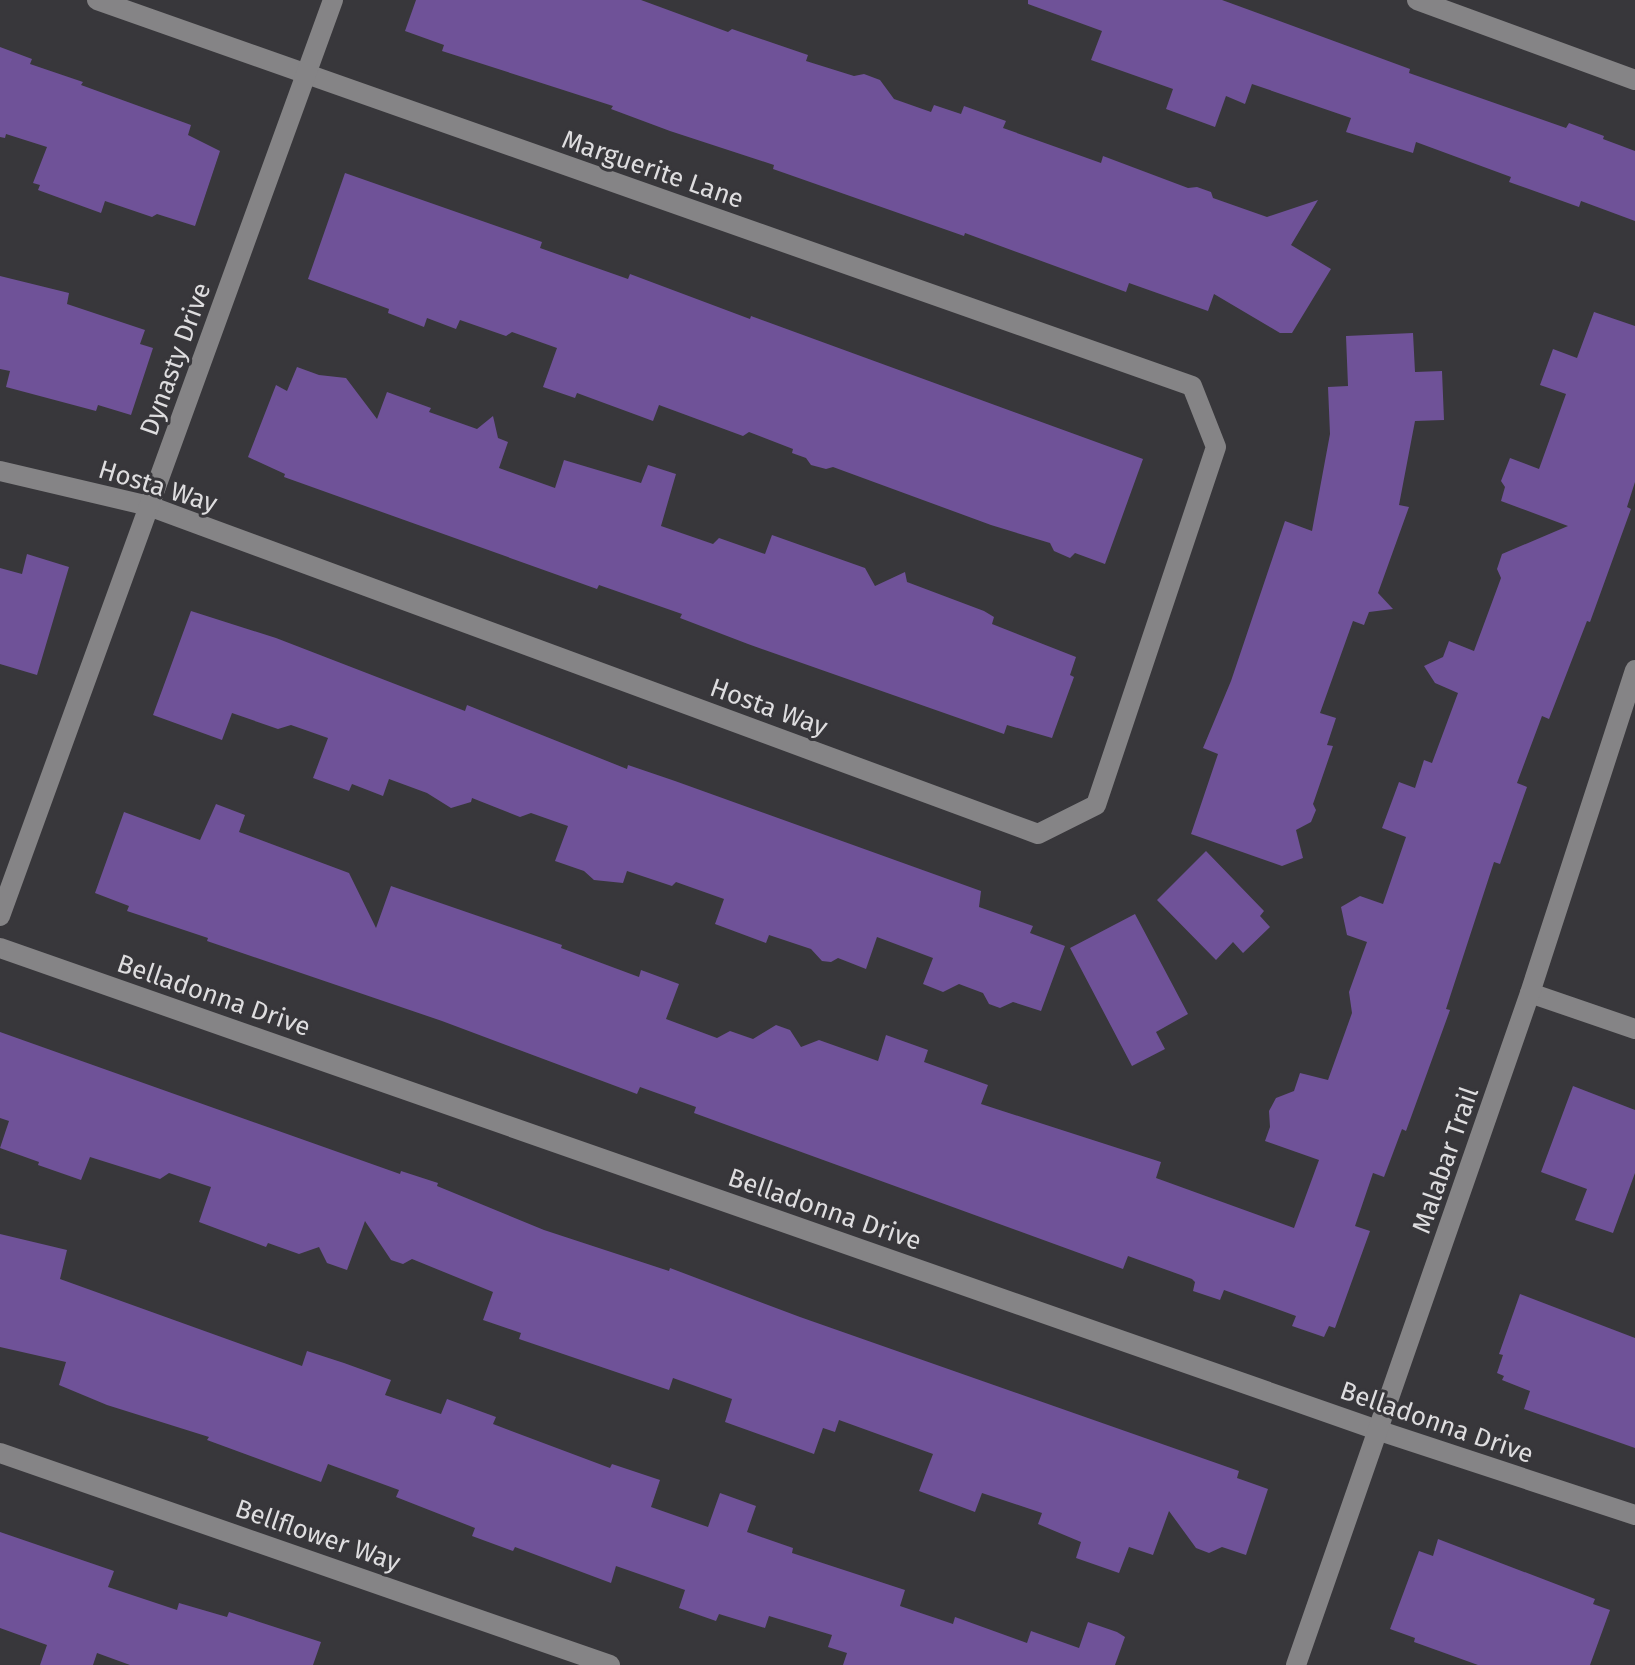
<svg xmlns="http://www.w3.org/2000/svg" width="1635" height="1665" font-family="'Fira Sans',sans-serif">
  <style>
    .building { fill: #6f5298 }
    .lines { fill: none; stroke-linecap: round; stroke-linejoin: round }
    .minor { stroke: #858486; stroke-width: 20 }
    .labels { text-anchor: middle; stroke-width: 6; stroke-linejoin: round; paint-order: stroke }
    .street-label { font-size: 26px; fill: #dedddf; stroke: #38373b }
  </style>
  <rect width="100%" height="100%" fill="#38373b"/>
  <!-- building -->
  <g class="building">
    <polygon points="416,0 641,0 728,32 732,29 808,55 806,61 854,76 864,74 880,80 894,99 931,112 934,105 961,114 964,106 1006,121 1003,128 1101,163 1103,156 1188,188 1197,187 1211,192 1213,198 1267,217 1318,200 1291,245 1331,269 1292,333 1280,333 1214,294 1208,311 1129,283 1126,292 965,233 964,236 773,169 774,165 670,131 611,109 613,106 442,51 444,45 405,31"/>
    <polygon points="1028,0 1222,0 1410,69 1409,73 1566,128 1569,123 1604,136 1603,139 1635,151 1635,221 1581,201 1579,207 1509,182 1511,177 1416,142 1413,153 1346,132 1351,118 1252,84 1245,104 1226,96 1215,127 1166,109 1173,89 1091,60 1102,31 1028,4"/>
    <polygon points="0,47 32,59 30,64 83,82 81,85 191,125 188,135 220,151 195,226 157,214 152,217 105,201 101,213 38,190 40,185 33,183 47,147 6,134 5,138 0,137"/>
    <polygon points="345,173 542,242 540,248 628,279 630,274 750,319 751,316 1143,459 1105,564 1075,553 1070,558 1054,551 1050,543 991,525 833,467 826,469 811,465 806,458 792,453 793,449 749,432 743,436 659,405 653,421 577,393 575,398 543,387 557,348 512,332 506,336 460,320 456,329 427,318 424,327 388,313 389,309 308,279"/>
    <polygon points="0,276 69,293 67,304 145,330 140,344 153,348 131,415 98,405 96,411 6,387 10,371 0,369"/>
    <polygon points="1594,312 1635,326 1635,482 1627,507 1631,509 1590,622 1587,621 1549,719 1542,716 1517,783 1527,787 1500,864 1494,862 1446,1009 1450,1010 1406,1131 1402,1129 1384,1177 1373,1173 1355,1226 1370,1231 1335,1328 1329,1326 1324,1337 1292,1326 1296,1316 1224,1290 1220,1300 1193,1291 1195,1282 1192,1279 1128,1256 1123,1269 694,1113 696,1107 640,1087 637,1094 442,1021 207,941 208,938 127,911 129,906 95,893 124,812 200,840 216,804 245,815 239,832 349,873 376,928 391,886 562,945 561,948 639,977 641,970 679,984 666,1019 717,1038 730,1031 753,1039 776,1025 790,1030 801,1047 819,1040 878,1061 886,1035 928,1050 924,1062 988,1085 981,1104 1161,1162 1156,1178 1294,1228 1319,1160 1265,1141 1270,1127 1269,1111 1276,1098 1294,1091 1300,1073 1328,1080 1352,1013 1349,992 1367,942 1347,935 1341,907 1360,896 1383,904 1406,837 1382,828 1399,782 1415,788 1424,760 1432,763 1458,693 1435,683 1424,666 1443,657 1449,641 1474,651 1501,578 1497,569 1502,554 1568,526 1501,501 1505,487 1501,481 1510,458 1539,469 1566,394 1540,385 1553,349 1577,358"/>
    <polygon points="1413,333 1415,372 1442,371 1444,420 1415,421 1399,505 1409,507 1378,593 1393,609 1369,612 1364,625 1353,621 1320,713 1336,718 1327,745 1333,746 1313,804 1316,810 1311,822 1296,830 1303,858 1282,866 1191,834 1218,754 1203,748 1231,681 1285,521 1312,531 1330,434 1328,387 1348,386 1346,336"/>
    <polygon points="297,367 319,375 346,378 377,419 387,392 431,408 429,412 477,429 493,416 498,438 508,442 499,468 555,488 564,460 641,483 648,465 676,474 661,526 713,544 719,538 765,554 772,535 865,568 875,586 905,572 907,582 984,611 994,617 992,624 1076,657 1070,675 1074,677 1052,738 1007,725 1004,734 748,644 680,618 682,614 599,585 597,589 284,477 285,474 248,457 276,385 287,391"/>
    <polygon points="27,554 69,567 37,675 0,664 0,568 22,574"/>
    <polygon points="191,611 276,638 465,711 467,705 627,769 628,765 675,781 981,891 979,907 1033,926 1030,933 1065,946 1041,1011 1013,1002 1000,1008 989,1004 983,993 959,984 943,992 923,984 933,958 877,937 866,969 838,958 831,962 822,961 811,949 769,935 766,943 715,924 724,899 676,882 672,886 627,871 623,883 594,880 584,871 555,861 568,826 531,813 520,817 472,798 471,802 451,808 427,793 389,779 383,796 352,784 349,791 313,778 328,738 291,725 278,729 232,713 222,740 153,715"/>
    <polygon points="1206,851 1264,911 1260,916 1270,927 1243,953 1233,942 1216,960 1157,900"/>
    <polygon points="1135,914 1188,1014 1156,1032 1165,1049 1132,1066 1070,948"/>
    <polygon points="0,1032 400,1174 401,1171 438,1183 437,1186 544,1230 669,1271 670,1268 800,1317 1239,1471 1237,1478 1268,1489 1246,1555 1222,1547 1209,1553 1196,1548 1169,1511 1153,1555 1129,1547 1119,1573 1076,1558 1081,1542 1038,1524 1042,1513 982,1493 975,1512 919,1491 933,1454 839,1420 835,1432 823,1428 814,1454 725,1422 732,1399 673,1378 669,1390 519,1339 521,1333 483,1320 493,1292 412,1259 403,1264 391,1260 365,1221 347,1270 327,1263 319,1247 299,1254 268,1243 266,1247 199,1222 211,1187 169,1173 160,1179 90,1157 81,1180 38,1165 39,1162 0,1148 9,1121 0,1118"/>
    <polygon points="1573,1086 1635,1110 1635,1173 1613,1233 1575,1220 1587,1189 1541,1172"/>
    <polygon points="0,1234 67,1250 60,1279 302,1366 307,1351 344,1363 391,1380 385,1395 441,1414 447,1399 496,1417 493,1424 610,1468 612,1464 660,1480 651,1507 708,1527 720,1493 756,1506 747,1532 793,1548 792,1553 905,1590 900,1606 953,1624 955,1617 1027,1643 1031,1631 1079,1648 1088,1622 1117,1632 1125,1637 1115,1665 843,1665 847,1653 828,1647 832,1635 769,1616 765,1628 719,1614 716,1621 679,1608 685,1590 616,1566 611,1583 515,1547 513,1551 472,1536 475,1528 396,1497 399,1490 328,1464 321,1482 207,1440 209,1437 107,1405 59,1385 66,1362 0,1347"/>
    <polygon points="1520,1294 1635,1338 1635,1448 1524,1409 1530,1391 1502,1380 1504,1376 1497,1373 1503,1355 1499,1354"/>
    <polygon points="0,1532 114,1571 108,1587 177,1610 179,1603 227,1617 229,1612 321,1642 313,1665 130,1665 97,1653 93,1665 40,1665 47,1645 0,1628"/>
    <polygon points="1438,1539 1595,1599 1593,1604 1610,1610 1590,1665 1478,1665 1414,1642 1415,1638 1390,1629 1419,1551 1433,1556"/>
  </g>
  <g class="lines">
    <!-- minor -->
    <g class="minor">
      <polyline points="1417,0 1635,80"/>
      <polyline points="0,471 149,506 1038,834 1096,805 1216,447 1192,386 97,0"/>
      <polyline points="0,916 333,0"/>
      <polyline points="0,948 1380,1431 1635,1515"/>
      <polyline points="1530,993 1635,1029"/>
      <polyline points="0,1453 610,1665"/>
      <polyline points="1296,1665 1530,993 1635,670"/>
    </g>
  </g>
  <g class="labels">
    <!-- street labels -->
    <g class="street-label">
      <text transform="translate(653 169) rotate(19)" y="9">Marguerite Lane</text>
      <text transform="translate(175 359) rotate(-70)" y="9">Dynasty Drive</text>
      <text transform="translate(158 486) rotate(17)" y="9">Hosta Way</text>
      <text transform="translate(769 707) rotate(20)" y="9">Hosta Way</text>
      <text transform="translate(214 995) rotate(19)" y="9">Belladonna Drive</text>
      <text transform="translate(1445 1160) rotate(-71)" y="9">Malabar Trail</text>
      <text transform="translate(825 1209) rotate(19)" y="9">Belladonna Drive</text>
      <text transform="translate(1437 1422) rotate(19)" y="9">Belladonna Drive</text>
      <text transform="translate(318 1535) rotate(19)" y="9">Bellflower Way</text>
    </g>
  </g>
</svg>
